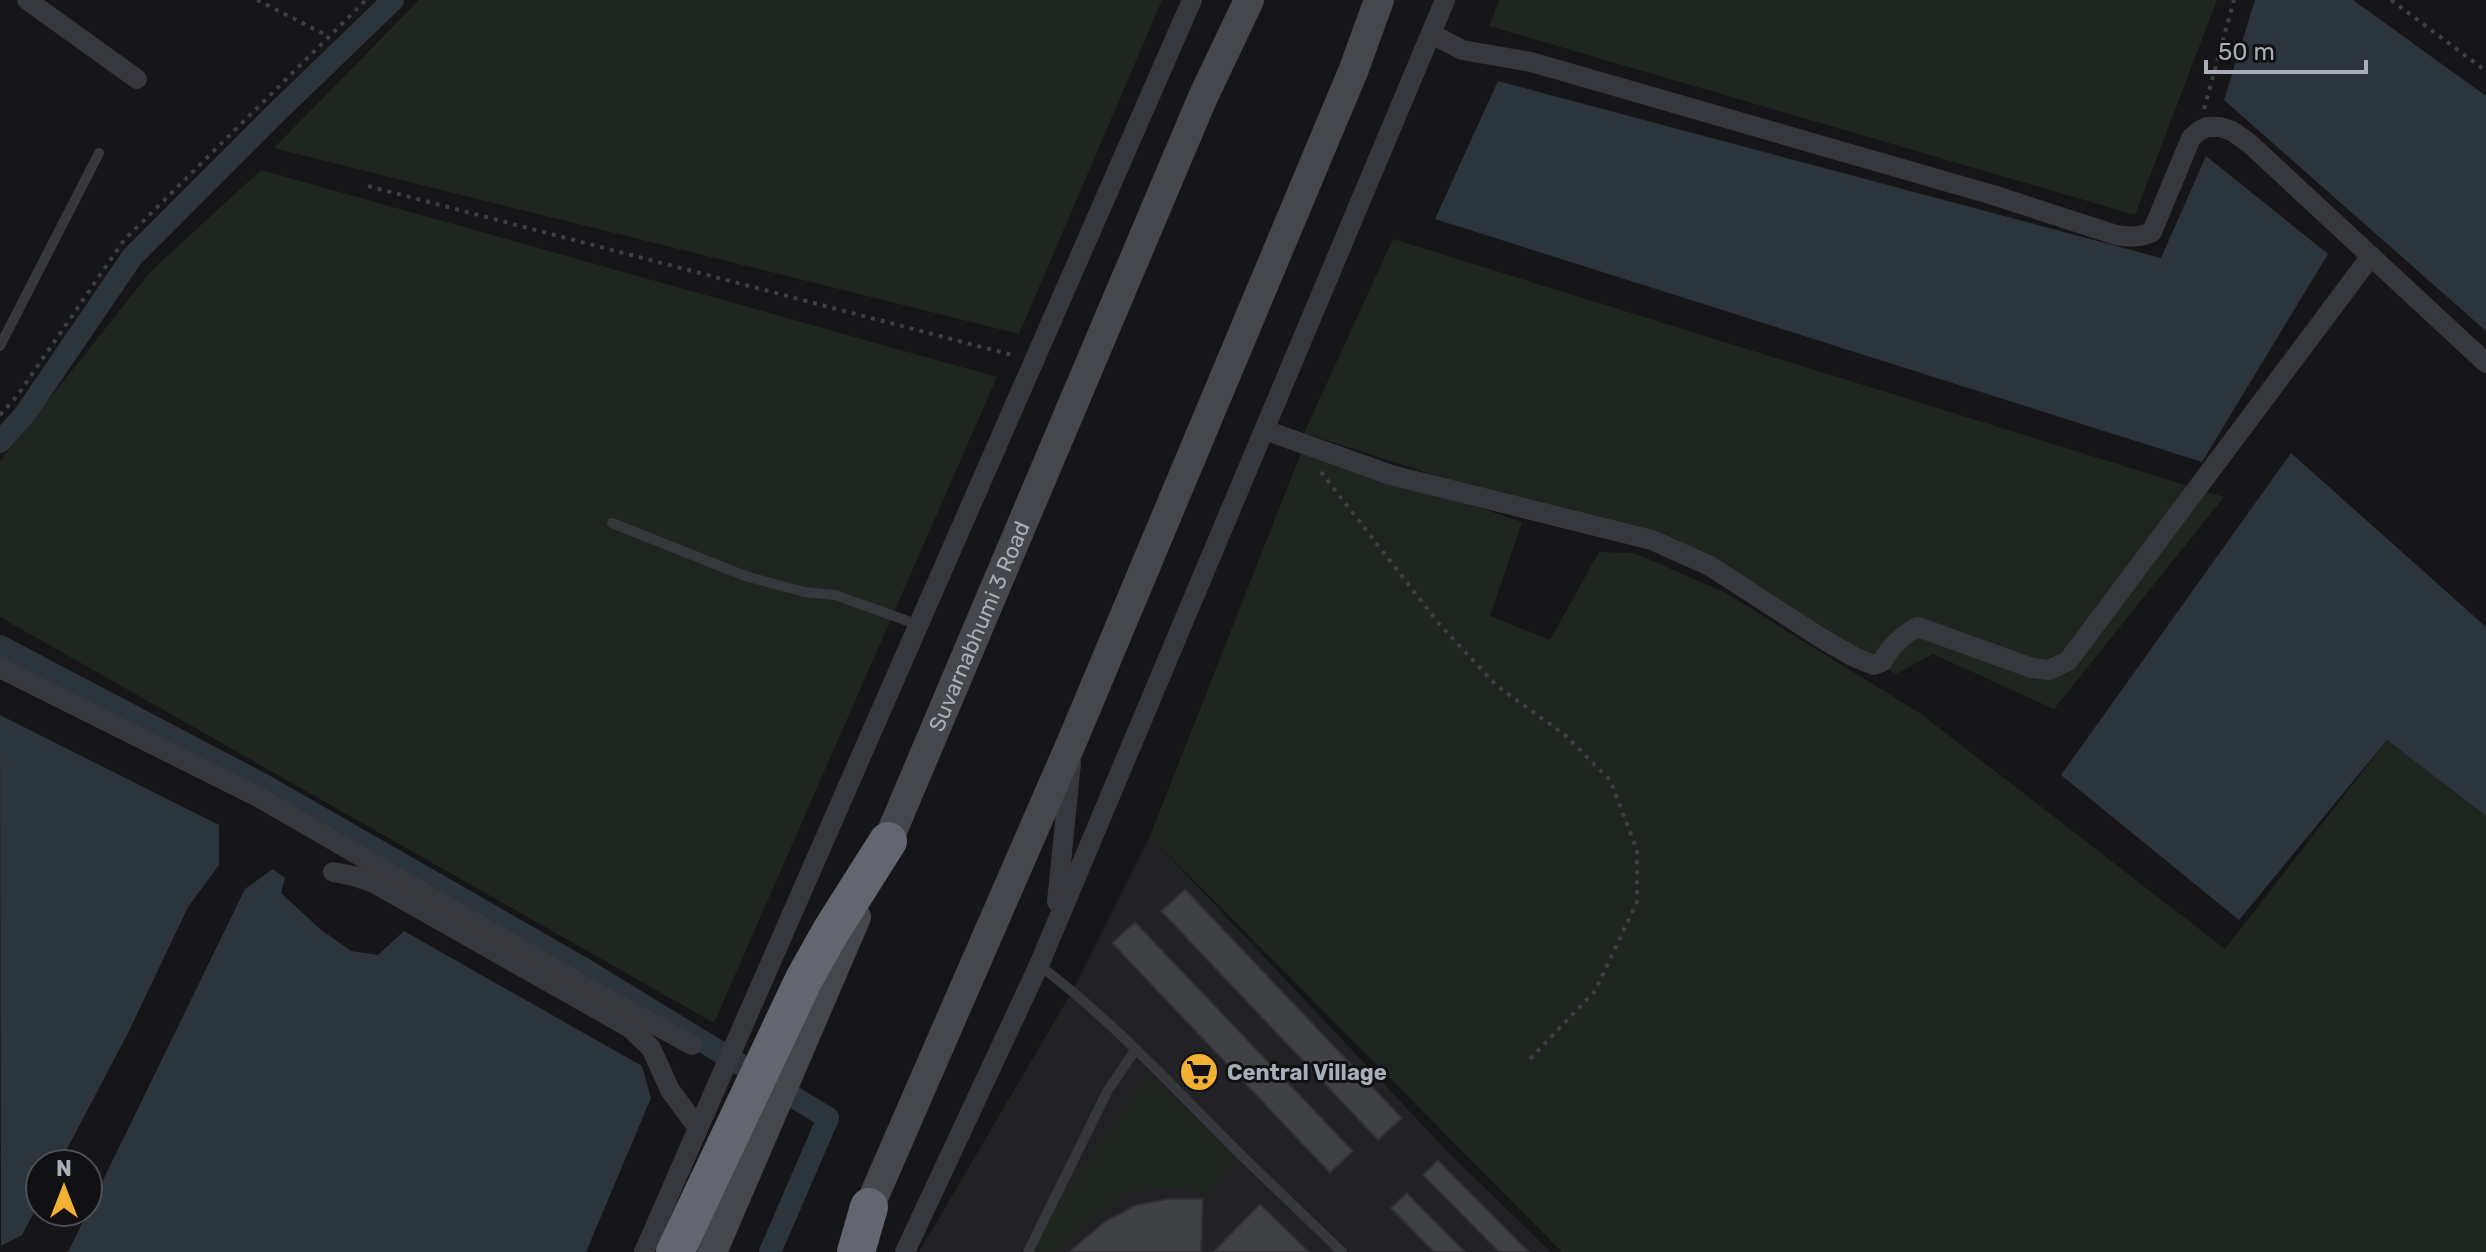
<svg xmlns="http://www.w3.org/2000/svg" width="2486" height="1252" font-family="Rubik,sans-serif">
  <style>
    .built { fill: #222225 }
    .green { fill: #1e261f }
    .water { fill: #2c353c }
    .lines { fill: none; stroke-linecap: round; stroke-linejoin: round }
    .canal { stroke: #2c353c; stroke-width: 22 }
    .building { fill: #404145; stroke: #303034; stroke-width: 2 }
    .path { stroke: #3d3f44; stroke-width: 4; stroke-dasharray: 4 6; stroke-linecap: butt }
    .service { stroke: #37383d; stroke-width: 10 }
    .minor { stroke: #37383d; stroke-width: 20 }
    .secondary { stroke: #45474d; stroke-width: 30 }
    .motorway { stroke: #63666e; stroke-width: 38 }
    .labels { text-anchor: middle; stroke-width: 6; stroke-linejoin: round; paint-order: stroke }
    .street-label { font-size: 22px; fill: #a8adb8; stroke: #111113 }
    .poi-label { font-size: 22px; font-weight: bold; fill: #a8adb8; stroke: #111113; text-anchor: start }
  </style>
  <rect width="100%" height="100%" fill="#161618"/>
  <!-- built -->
  <polygon class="built" points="1150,836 1450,1154 1551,1252 919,1252 1073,990"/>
  <!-- green -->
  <g class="green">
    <polygon points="419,0 1162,0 1019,334 274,148"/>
    <polygon points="1499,0 2217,0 2135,215 1489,26"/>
    <polygon points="261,170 997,377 714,1023 0,617 0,461 151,271"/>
    <polygon points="1393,239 2224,497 2054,709 1933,654 1896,674 1733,571 1304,433"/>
    <polygon points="1303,448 1522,522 1490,616 1550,640 1599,552 1634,553 1724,592 1921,714 2225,949 2387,740 2486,816 2486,1252 1562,1252 1150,836"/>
    <polygon points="1149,1074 1236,1157 1208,1194 1180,1187 1125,1192 1053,1252 1027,1252"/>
  </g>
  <!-- water -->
  <g class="water">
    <polygon points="2255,0 2353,0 2486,96 2486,331 2224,100"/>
    <polygon points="1498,81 2161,258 2206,156 2328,254 2202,462 1435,219"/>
    <polygon points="2291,453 2486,627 2486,816 2387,740 2239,920 2061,775"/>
    <polygon points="0,715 219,825 219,865 188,907 128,1033 59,1164 40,1164 40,1201 22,1235 1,1246"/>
    <polygon points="273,869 285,878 281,893 320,929 351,951 378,955 404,931 642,1066 651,1098 586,1252 68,1252 245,889"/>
  </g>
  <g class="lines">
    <!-- canal -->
    <g class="canal">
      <polyline points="0,442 25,414 132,257 277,112 393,0"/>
      <polyline points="0,646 264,785 581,967 828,1118 770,1252"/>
    </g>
  </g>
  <!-- building -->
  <g class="building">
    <polygon points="1185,889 1402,1118 1378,1140 1161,911"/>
    <polygon points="1135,922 1353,1151 1330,1173 1112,943"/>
    <polygon points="1438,1160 1529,1252 1499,1252 1423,1175"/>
    <polygon points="1407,1193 1465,1252 1434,1252 1391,1208"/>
    <polygon points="1167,1199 1203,1199 1201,1252 1069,1252 1104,1222 1136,1205"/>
    <polygon points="1260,1204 1309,1252 1213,1252"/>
  </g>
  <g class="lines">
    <!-- path -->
    <g class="path">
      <polyline points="257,0 328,36"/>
      <polyline points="2391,0 2486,71"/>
      <polyline points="2204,109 2234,0"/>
      <polyline points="368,186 1016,356"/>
      <polyline points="0,415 17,396 124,240 366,0"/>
      <polyline points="1321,472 1440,625 1497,686 1565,735 1610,780 1637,850 1637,902 1595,991 1528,1061"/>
    </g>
    <!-- service -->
    <g class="service">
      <polyline points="0,346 99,153"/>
      <polyline points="612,523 745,576 804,592 835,595 919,625"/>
      <path d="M 1039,965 C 1113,1021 1175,1089 1240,1154 C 1274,1187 1308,1219 1342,1252"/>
      <polyline points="1028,1252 1108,1090 1136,1049"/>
    </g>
    <!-- minor -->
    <g class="minor">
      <polyline points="27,0 137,79"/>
      <path d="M 1432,34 L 1462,50 L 1531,62 L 1993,195 L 2116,235 C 2130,237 2140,238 2152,232 L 2191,138 L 2199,131 L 2207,127 L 2220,127 L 2232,131 L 2249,143 L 2486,363"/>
      <path d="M 1265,430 L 1391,475 L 1652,540 L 1710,566 L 1821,638 L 1854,657 L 1874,665 L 1882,662 C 1889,648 1904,633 1918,627 L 2032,668 L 2049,670 L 2068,661 L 2371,256"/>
      <polyline points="0,668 260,798 595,992 692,1045"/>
      <polyline points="333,872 354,876 374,883 630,1028 651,1048 670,1090 698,1128"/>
      <polyline points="1057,902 1071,763"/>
      <polyline points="644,1252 1192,0"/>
      <polyline points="905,1252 1039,965 1445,0"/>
    </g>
    <!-- secondary -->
    <g class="secondary">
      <path id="s1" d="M 879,862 L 1203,97 L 1249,0"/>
      <polyline points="860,1228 1073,739 1354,69 1379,0"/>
      <polyline points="712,1252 856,917"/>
    </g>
    <!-- motorway -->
    <g class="motorway">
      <polyline points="675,1252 804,979 831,931 888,841"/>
      <polyline points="856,1252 869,1207"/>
    </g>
  </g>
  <!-- icons -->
  <defs>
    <symbol id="supermarket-disc" viewBox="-11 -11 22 22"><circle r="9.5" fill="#f2b134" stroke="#111113"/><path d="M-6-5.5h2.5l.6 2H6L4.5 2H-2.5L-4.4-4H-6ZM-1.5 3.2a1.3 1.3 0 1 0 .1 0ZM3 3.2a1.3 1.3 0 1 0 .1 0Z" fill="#111"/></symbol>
  </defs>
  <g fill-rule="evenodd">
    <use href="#supermarket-disc" x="1177" y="1050" width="44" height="44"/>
  </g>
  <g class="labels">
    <!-- street labels -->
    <g class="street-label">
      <text dy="8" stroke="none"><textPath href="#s1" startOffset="256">Suvarnabhumi 3 Road</textPath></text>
    </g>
    <!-- poi labels -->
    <g class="poi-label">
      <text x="1227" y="1080">Central Village</text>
    </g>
  </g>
  <!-- north arrow -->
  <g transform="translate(64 1188)"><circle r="38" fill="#111113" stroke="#4d4f55" stroke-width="2"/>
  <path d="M0-6L14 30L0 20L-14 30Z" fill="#f2b134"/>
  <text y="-12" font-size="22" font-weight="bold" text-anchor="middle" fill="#a8adb8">N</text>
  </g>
  <!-- scale -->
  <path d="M2206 60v12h160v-12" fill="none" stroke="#a8adb8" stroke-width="4"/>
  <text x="2218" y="60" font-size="24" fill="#a8adb8" stroke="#111113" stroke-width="6" paint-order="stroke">50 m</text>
</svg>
